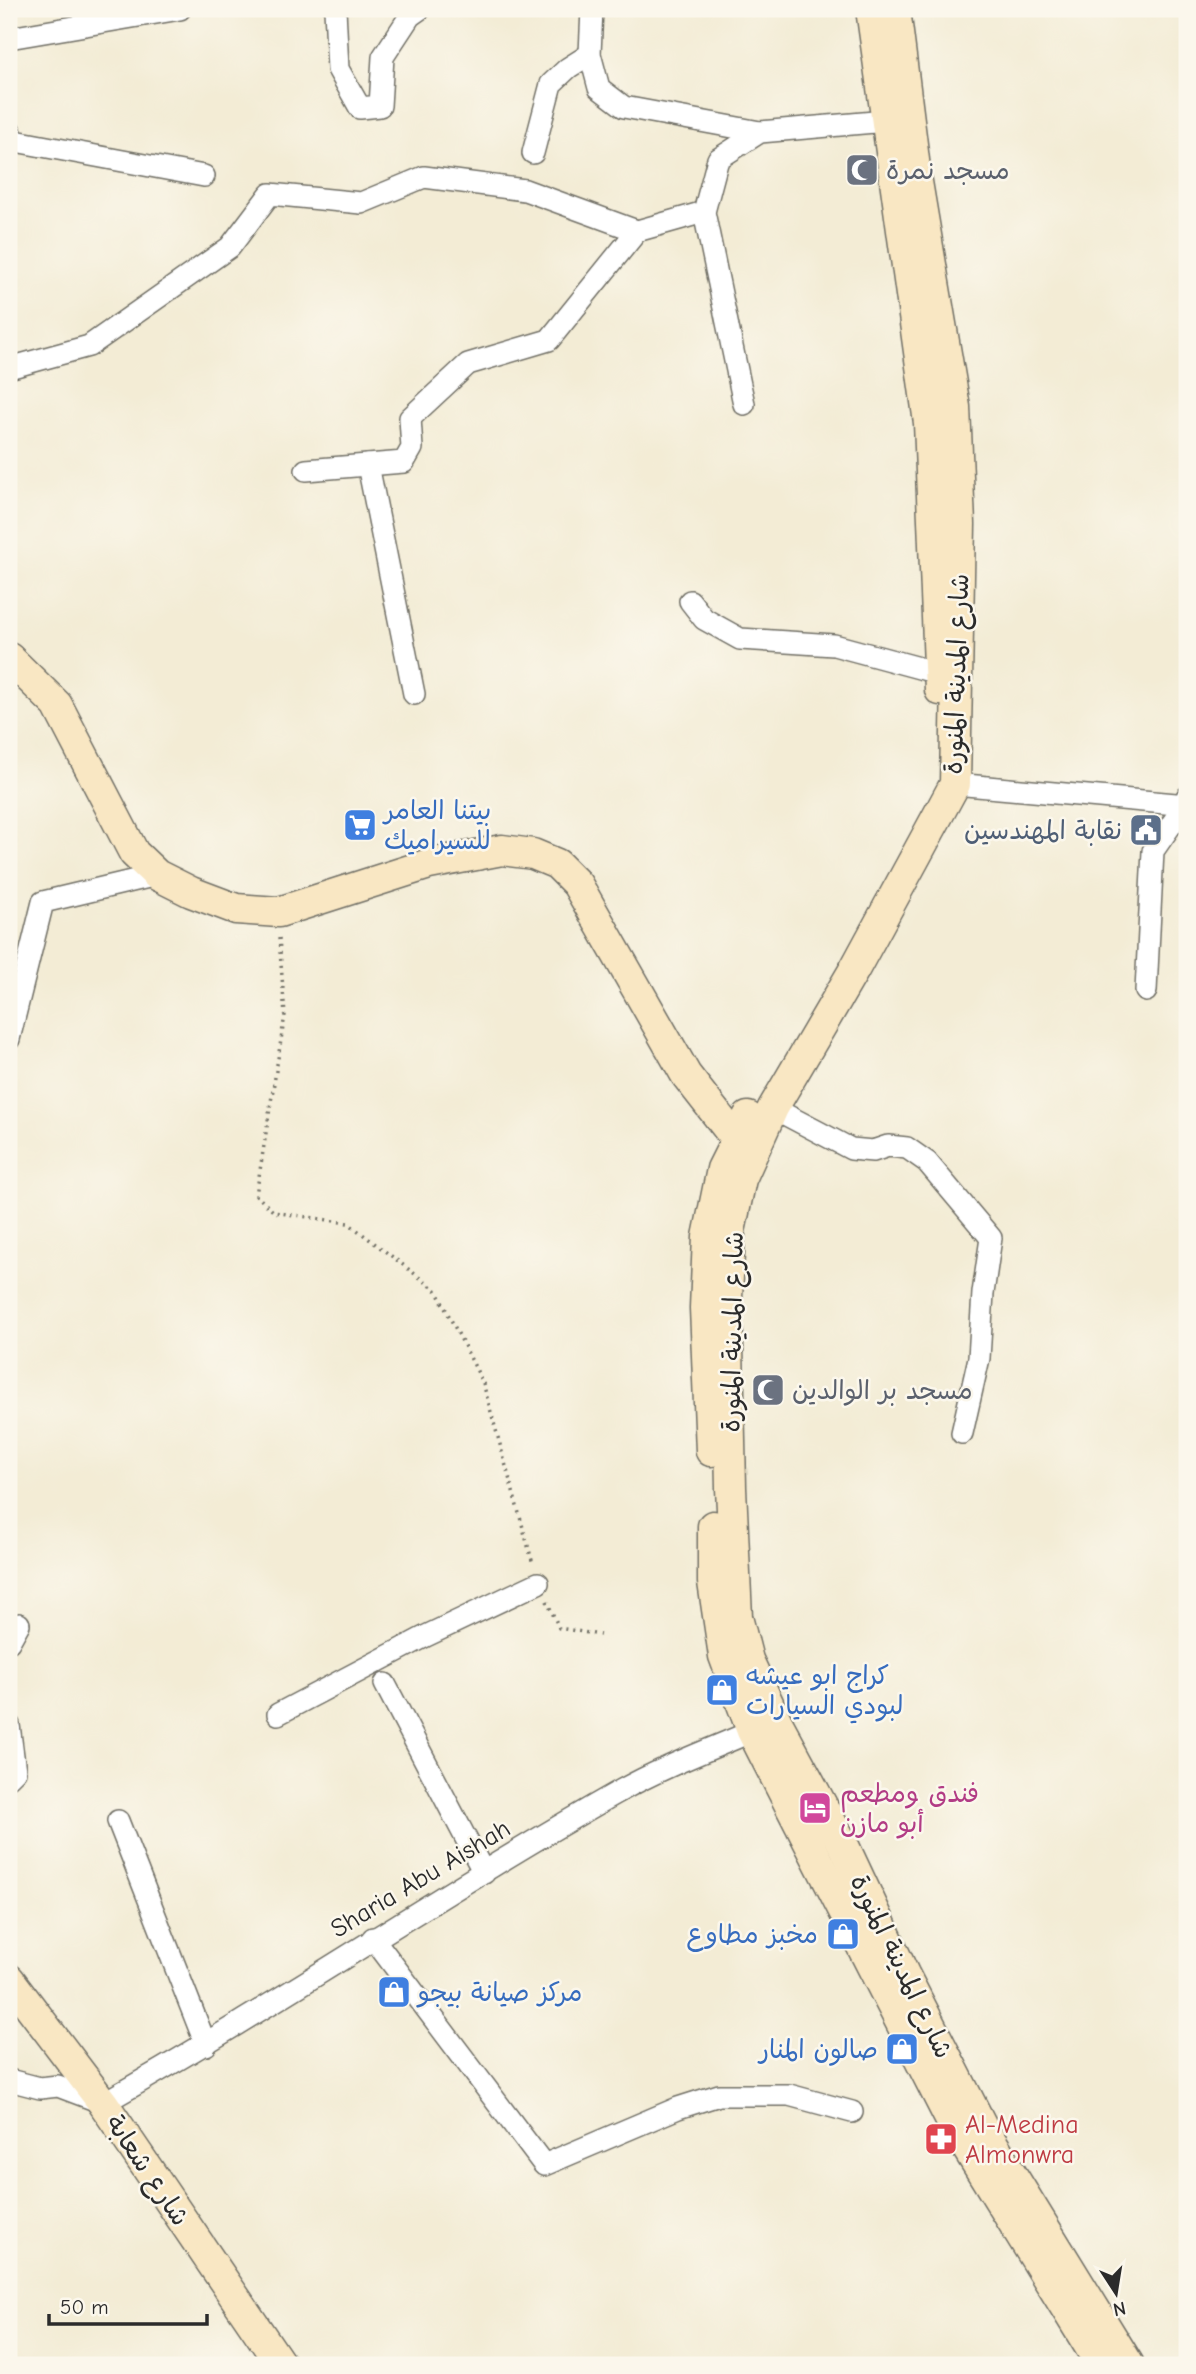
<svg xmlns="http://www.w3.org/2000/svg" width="1196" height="2374" font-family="'Comic Neue','Playpen Sans Arabic',sans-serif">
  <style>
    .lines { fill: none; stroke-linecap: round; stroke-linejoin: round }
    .street-casing { stroke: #716f66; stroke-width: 24 }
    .secondary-casing { stroke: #716f66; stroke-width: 33 }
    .path { stroke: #716f66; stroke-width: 3.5; stroke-dasharray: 2 5; stroke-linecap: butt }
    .street { stroke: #fff; stroke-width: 21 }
    .secondary { stroke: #f9e7c3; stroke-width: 30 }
    .labels { text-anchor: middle; stroke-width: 5; stroke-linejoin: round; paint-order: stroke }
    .worship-label { font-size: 26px; fill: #5b616d; stroke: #fbf7ec; text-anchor: start }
    .street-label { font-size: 26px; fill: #2b2b2b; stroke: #fbf7ec }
    .shop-label { font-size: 26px; fill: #366cbe; stroke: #fbf7ec; text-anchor: start }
    .service-label { font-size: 26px; fill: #4e5e75; stroke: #fbf7ec; text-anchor: end }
    .hotel-label { font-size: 26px; fill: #b23c85; stroke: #fbf7ec; text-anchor: start }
    .health-label { font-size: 26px; fill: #be3a42; stroke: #fbf7ec; text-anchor: start }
  </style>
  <rect width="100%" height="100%" fill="#fbf7ec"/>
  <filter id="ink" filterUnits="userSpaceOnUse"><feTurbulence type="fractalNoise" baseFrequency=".0143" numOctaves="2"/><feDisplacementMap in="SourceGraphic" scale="14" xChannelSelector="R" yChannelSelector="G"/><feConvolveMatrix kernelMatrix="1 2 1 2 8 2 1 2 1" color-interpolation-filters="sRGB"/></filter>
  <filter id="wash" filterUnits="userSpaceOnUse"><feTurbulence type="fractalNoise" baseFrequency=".00686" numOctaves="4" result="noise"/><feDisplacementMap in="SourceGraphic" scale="28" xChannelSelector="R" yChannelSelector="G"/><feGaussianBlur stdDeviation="1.57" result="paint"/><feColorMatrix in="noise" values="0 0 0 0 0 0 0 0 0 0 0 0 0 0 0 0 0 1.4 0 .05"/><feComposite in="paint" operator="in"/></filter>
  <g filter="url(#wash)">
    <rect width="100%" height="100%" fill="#f3ecd5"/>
  </g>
  <g filter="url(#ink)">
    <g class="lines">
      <defs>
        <g id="street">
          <polyline points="335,9 338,69 360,108 380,106 383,57 410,16 420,9"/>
          <polyline points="592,9 590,54 599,88 624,107 760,132"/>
          <polyline points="9,38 180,9"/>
          <polyline points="9,129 15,141 204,176"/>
          <polyline points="533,153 551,84 568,68 590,54"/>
          <polyline points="9,368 89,346 230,247 270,194 361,203 424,177 525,190 637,231"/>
          <polyline points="744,404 704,212 718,159 760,132 886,121"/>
          <polyline points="368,465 414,694"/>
          <polyline points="306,470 404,462 412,448 410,418 468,364 549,340 637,231 704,212"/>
          <polyline points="690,601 704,619 740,639 834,645 938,673"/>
          <polyline points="955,784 1187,805"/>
          <polyline points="1146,991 1153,851 1185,805 1187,797"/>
          <polyline points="9,1039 43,902 157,875"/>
          <polyline points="773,1108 851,1149 873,1151 888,1146 907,1148 927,1162 991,1238 983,1293 979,1358 962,1433"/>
          <polyline points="9,1642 19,1624"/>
          <polyline points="385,1684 484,1873"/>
          <polyline points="278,1714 426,1636 538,1583"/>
          <polyline points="9,1725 15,1771 9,1777"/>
          <polyline points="118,1821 206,2045"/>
          <polyline points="373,1938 544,2165 678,2108 719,2095 789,2095 852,2112"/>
          <path d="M 9,2080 L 40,2088 L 58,2086 L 103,2103 C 279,2004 445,1890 620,1791 C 666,1765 717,1747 764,1726"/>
        </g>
        <g id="secondary">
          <polyline points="871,9 929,423 940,690"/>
          <polyline points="895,9 916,176 955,407 960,524 955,784 854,970 773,1108 741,1179 730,1231 727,1298 731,1488 737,1617 748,1660 776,1720 845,1848 904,1974 982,2126 1129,2365"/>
          <polyline points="9,658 57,705 134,853 157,875 191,892 236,909 279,912 429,864 502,850 533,854 557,864 577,884 686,1075 747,1153"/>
          <polyline points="711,1451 705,1308 708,1237 722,1169 748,1117"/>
          <polyline points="713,1526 713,1582 724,1656 752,1731 953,2125 1101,2365"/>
          <polyline points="9,1979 103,2103 281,2365"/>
        </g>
      </defs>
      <!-- street casing -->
      <use href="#street" class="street-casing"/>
      <!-- secondary casing -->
      <use href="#secondary" class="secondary-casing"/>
      <!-- path -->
      <g class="path">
        <polyline points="279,938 285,1015 256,1195 274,1212 348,1223 436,1290 483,1383 533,1564"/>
        <polyline points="547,1601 559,1628 600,1635"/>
      </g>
      <!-- street -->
      <use href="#street" class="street"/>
      <!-- secondary -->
      <use href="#secondary" class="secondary"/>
    </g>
  </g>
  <!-- icons -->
  <defs>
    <symbol id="mosque-square" viewBox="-11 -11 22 22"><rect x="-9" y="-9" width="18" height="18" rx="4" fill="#6b7280" stroke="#fbf7ec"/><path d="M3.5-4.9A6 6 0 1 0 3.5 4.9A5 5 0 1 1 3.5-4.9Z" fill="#fff"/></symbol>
    <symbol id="supermarket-square" viewBox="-11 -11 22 22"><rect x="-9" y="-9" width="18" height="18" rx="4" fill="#3f7fe0" stroke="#fbf7ec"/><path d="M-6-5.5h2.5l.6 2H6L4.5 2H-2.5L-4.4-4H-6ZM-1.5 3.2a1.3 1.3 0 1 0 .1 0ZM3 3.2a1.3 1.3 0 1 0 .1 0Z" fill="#fff"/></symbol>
    <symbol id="civic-square" viewBox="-11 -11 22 22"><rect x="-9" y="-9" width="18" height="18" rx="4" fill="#5c6f8a" stroke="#fbf7ec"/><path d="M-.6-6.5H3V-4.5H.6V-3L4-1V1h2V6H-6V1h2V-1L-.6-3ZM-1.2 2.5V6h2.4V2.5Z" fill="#fff"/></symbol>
    <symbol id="shop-square" viewBox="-11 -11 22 22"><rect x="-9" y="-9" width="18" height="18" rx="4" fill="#3f7fe0" stroke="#fbf7ec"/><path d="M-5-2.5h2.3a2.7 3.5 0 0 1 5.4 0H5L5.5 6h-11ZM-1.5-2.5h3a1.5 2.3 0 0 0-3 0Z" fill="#fff"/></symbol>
    <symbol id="hotel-square" viewBox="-11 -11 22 22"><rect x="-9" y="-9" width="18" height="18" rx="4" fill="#d1479c" stroke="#fbf7ec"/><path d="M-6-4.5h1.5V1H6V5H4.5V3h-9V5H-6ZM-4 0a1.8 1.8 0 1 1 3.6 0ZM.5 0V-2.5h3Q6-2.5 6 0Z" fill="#fff"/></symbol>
    <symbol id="pharmacy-square" viewBox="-11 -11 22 22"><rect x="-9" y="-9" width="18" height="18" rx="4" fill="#e0444e" stroke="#fbf7ec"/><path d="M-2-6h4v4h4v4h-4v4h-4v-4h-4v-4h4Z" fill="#fff"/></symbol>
  </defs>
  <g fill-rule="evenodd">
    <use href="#mosque-square" x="843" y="151" width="38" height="38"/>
    <use href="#supermarket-square" x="341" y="806" width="38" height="38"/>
    <use href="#civic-square" x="1127" y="811" width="38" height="38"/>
    <use href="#mosque-square" x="749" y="1371" width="38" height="38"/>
    <use href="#shop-square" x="703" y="1671" width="38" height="38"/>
    <use href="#hotel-square" x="796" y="1789" width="38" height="38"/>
    <use href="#shop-square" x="824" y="1915" width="38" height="38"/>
    <use href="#shop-square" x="375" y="1973" width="38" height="38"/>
    <use href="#shop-square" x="883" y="2030" width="38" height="38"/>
    <use href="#pharmacy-square" x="922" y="2120" width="38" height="38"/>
  </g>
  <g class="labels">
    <!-- worship labels -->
    <g class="worship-label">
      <text x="886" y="179">مسجد نمرة</text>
      <text x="792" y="1399">مسجد بر الوالدين</text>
    </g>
    <!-- street labels -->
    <g class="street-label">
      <text transform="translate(956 674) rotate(-88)" y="9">شارع المدينة المنورة</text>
      <text transform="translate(732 1332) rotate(-89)" y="9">شارع المدينة المنورة</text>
      <text transform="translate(420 1878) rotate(-31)" y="9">Sharia Abu Aishah</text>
      <text transform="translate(902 1966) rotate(64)" y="9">شارع المدينة المنورة</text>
      <text transform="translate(148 2170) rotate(56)" y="9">شارع شعابة</text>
    </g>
    <!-- shop labels -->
    <g class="shop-label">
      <text x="384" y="819">بيتنا العامر<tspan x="384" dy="30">للسيراميك</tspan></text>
      <text x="746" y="1684">كراج ابو عيشه<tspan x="746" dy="30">لبودي السيارات</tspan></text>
      <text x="818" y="1943" text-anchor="end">مخبز مطاوع</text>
      <text x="418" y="2001">مركز صيانة بيجو</text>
      <text x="878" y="2058" text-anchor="end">صالون المنار</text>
    </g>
    <!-- service labels -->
    <g class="service-label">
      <text x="1122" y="839">نقابة المهندسين</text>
    </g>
    <!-- hotel labels -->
    <g class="hotel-label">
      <text x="840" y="1802">فندق ومطعم<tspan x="840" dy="30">أبو مازن</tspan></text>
    </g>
    <!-- health labels -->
    <g class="health-label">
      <text x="965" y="2133">Al-Medina<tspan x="965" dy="30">Almonwra</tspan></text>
    </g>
  </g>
  <!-- margin -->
  <rect width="1196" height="2374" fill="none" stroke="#fbf7ec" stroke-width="35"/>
  <!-- north arrow -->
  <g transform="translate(1116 2293) rotate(168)" stroke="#fbf7ec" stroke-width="5" paint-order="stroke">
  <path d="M0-5L12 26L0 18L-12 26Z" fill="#2b2b2b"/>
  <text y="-10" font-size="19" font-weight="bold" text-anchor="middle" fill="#2b2b2b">N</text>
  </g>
  <!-- scale -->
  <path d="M49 2314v10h158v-10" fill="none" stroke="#2b2b2b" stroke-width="3.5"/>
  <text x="60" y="2314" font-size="21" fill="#2b2b2b" stroke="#fbf7ec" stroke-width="5" paint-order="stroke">50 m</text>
</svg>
